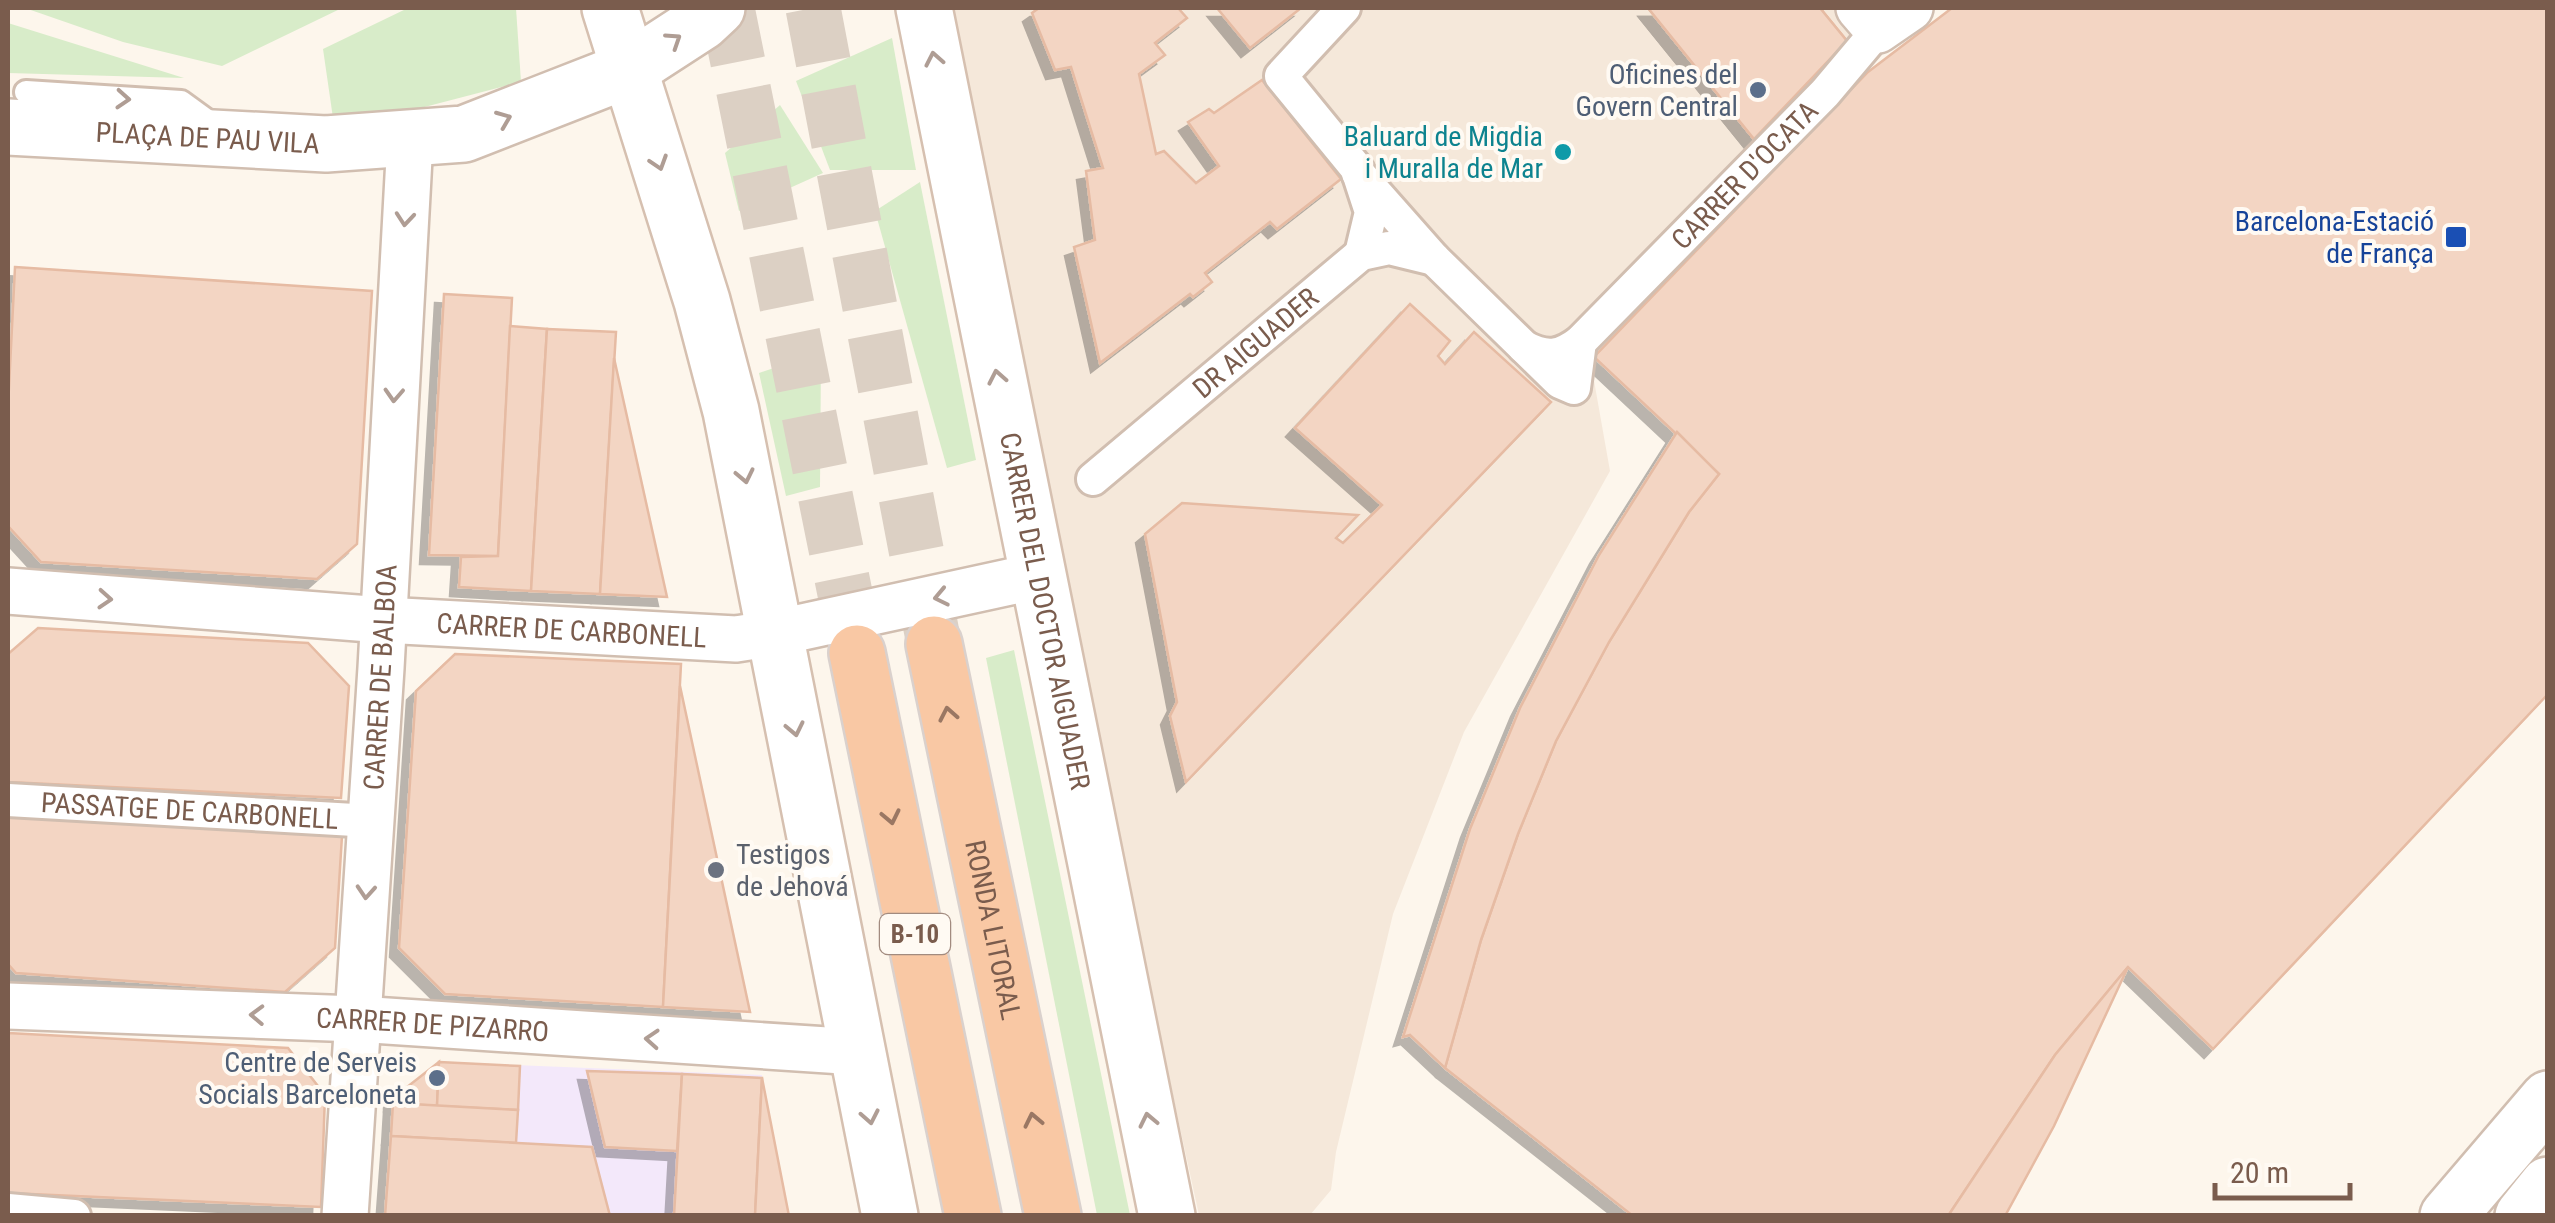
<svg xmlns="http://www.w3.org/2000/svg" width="2555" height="1223" font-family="'Roboto Condensed',sans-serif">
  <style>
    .residential { fill: #f5e8da }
    .education { fill: #f3e8fa }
    .green { fill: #d8ecc9 }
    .building { fill: #f3d5c3; stroke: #e6bba3; stroke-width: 2.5; filter: url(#shadow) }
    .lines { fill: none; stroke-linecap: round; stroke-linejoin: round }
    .trunk-tunnel { stroke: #dcd0c4; stroke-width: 55; stroke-dasharray: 55 28; stroke-linecap: butt }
    .service-casing { stroke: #d1beb0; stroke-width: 28 }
    .pedestrian-casing { stroke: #d1beb0; stroke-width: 38 }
    .minor-casing { stroke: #d1beb0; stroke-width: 50 }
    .tertiary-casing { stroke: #d1beb0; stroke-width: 60 }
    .secondary-casing { stroke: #d6c0b0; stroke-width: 60 }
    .trunk-casing { stroke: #dad1cd; stroke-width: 60 }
    .service { stroke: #fff; stroke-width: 22 }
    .pedestrian { stroke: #fff; stroke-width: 32 }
    .minor { stroke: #fff; stroke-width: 45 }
    .tertiary { stroke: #fff; stroke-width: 55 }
    .secondary { stroke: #fff; stroke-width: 55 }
    .trunk { stroke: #f9c8a4; stroke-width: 55 }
    .oneway { stroke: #af9d94 }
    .oneway2 { stroke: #9a7763 }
    .service-dot { fill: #5c6f8a; stroke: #fffaf3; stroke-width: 4 }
    .culture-dot { fill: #0f9aa8; stroke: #fffaf3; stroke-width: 4 }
    .transit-dot { fill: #1a4fb4; stroke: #fffaf3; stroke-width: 4 }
    .worship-dot { fill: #6b7280; stroke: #fffaf3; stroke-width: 4 }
    .labels { text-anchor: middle; stroke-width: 8; stroke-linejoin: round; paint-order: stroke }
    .shield { fill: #fffaf3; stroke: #a28b7f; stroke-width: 2.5 }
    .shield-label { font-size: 25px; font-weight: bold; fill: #7a5c4d }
    .service-label { font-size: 28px; fill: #4e5e75; stroke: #fffaf3; text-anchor: end }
    .culture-label { font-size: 28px; fill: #0d838f; stroke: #fffaf3; text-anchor: end }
    .street-label { font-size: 28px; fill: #7a5c4d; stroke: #fffaf3 }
    .transit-label { font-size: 28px; fill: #164399; stroke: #fffaf3; text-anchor: end }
    .worship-label { font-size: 28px; fill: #5b616d; stroke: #fffaf3; text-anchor: start }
  </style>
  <defs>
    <filter id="shadow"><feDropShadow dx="-9" dy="9" stdDeviation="0" flood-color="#0004"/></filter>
  </defs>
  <rect width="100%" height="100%" fill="#fdf6ec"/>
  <!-- residential -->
  <polygon class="residential" points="948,8 1833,8 1873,59 1590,358 1610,471 1464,732 1393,914 1336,1152 1331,1190 1310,1215 1199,1215 1141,949"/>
  <!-- education -->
  <polygon class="education" points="439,1062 762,1075 755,1215 610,1215 591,1147 391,1136 393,1098"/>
  <!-- green -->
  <g class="green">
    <polygon points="25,8 342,8 222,66 123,42"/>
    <polygon points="408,8 516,8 521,82 413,110 333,118 323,49"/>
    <polygon points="8,23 184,78 8,73"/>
    <polygon points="892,38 916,170 830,170 796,81"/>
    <polygon points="780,105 823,173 739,211 725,153"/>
    <polygon points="920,182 976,460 947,468 875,211"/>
    <polygon points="821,352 820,487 786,496 759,373"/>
    <polygon points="1014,650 1130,1215 1097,1215 986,658"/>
  </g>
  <!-- building -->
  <g class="building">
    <polygon points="1039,8 1178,8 1187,18 1155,43 1165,55 1139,74 1156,154 1164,151 1196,183 1219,166 1188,122 1209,109 1214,113 1262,80 1341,179 1277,229 1270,222 1205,273 1212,282 1193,297 1190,294 1100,363 1074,247 1095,240 1086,171 1103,168 1071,67 1055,70 1032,13"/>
    <polygon points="1217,8 1301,8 1250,48"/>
    <polygon points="1648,8 1692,8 1738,65 1786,24 1774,8 1820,8 1847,41 1754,139"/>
    <polygon points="1648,8 1820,8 1847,41 1754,139"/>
    <polygon points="1952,8 2548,8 2548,694 2213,1049 2128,967 2055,1055 1948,1216 1633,1216 1445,1068 1481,940 1518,834 1556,741 1609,642 1689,512 1719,474 1594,357 1868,72"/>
    <polygon points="15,267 372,291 357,544 317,579 41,562 8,526 8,407"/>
    <polygon points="444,294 512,298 498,556 429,555"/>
    <polygon points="1410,304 1450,341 1438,356 1445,364 1474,332 1551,402 1186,782 1170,716 1177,702 1145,534 1182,503 1358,515 1336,538 1343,543 1382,505 1295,428"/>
    <polygon points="510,326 547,329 531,591 459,587 461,557 498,556"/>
    <polygon points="547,329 616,332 600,594 531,591"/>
    <polygon points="614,358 667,597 600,594"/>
    <polygon points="1677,432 1719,474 1689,512 1609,642 1556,741 1518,834 1481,940 1445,1068 1410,1035 1403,1037 1470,829 1520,708 1599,555"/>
    <polygon points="38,628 308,643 349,686 341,798 8,782 8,654"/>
    <polygon points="455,654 681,664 663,1007 445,994 399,948 416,691"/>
    <polygon points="680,686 750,1012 663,1007"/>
    <polygon points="8,815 342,836 335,948 285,992 16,973 8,964"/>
    <polygon points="2128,967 2054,1126 2005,1216 1948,1216 2055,1055"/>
    <polygon points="8,1033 288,1048 325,1095 321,1207 8,1193"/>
    <polygon points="439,1062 437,1106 393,1103 393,1098"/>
    <polygon points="439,1062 520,1066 518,1110 437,1106"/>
    <polygon points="587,1071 682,1074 677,1151 605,1147"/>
    <polygon points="682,1074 762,1078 755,1216 674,1216"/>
    <polygon points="762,1078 789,1216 755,1216"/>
    <polygon points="393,1103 518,1110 516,1143 391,1136"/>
    <polygon points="391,1136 592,1147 610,1216 385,1216"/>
  </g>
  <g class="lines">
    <!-- trunk-tunnel -->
    <g class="trunk-tunnel">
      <polyline points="727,8 857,653"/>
      <polyline points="813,8 934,644"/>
    </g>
    <defs>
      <polyline id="service" points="26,92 181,102 214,126"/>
      <g id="pedestrian">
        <polyline points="1344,8 1281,76 1357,169 1371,212 1361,254"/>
        <polyline points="1358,173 1434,259 1560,382 1574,388 1580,342"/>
        <path id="s1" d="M 1524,347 C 1547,359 1560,357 1580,342 L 1825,93 L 1878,30"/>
        <path id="s2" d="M 1093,479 L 1361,254 L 1389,248 L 1434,259"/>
        <path id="s3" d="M 8,800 L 372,821"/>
        <polyline points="8,1210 74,1216"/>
      </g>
      <g id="minor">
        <polyline points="1859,8 1878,30 1910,8"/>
        <path id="s4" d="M 8,591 L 383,620 L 736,639 L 775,633 L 1037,576"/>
        <path id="s5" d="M 8,1006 L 357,1019 L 858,1052"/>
        <path id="s6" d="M 345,1216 L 381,668 L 410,140"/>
      </g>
      <g id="tertiary">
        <path id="s7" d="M 8,127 L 326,144 L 464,134 L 628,70 L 702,22 L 717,8"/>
        <polyline points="2448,1216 2548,1099"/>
        <polyline points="2523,1216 2548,1185"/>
      </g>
      <g id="secondary">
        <polyline points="610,8 702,301 731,411 890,1216"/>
        <path id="s8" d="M 924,8 L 1167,1216"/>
      </g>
      <g id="trunk">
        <path id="s9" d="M 934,644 L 1053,1216"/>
        <polyline points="857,653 973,1216"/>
      </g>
    </defs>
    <!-- service casing -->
    <use href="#service" class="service-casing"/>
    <!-- pedestrian casing -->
    <use href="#pedestrian" class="pedestrian-casing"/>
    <!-- minor casing -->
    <use href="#minor" class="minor-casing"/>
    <!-- tertiary casing -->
    <use href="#tertiary" class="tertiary-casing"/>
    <!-- secondary casing -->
    <use href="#secondary" class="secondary-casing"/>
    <!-- trunk casing -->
    <use href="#trunk" class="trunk-casing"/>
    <!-- service -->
    <use href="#service" class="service"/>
    <!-- pedestrian -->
    <use href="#pedestrian" class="pedestrian"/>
    <!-- minor -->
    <use href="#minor" class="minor"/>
    <!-- tertiary -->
    <use href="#tertiary" class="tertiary"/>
    <!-- secondary -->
    <use href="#secondary" class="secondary"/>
    <!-- trunk -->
    <use href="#trunk" class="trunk"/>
  </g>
  <!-- one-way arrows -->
  <defs><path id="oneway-chevron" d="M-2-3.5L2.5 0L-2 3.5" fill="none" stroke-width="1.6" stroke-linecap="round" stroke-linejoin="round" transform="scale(2.5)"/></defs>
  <g class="oneway">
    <use href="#oneway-chevron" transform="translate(674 40) rotate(-33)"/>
    <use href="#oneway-chevron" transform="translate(934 59) rotate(-101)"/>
    <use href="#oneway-chevron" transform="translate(123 99) rotate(4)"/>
    <use href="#oneway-chevron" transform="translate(504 119) rotate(-22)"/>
    <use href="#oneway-chevron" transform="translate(659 163) rotate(72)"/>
    <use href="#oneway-chevron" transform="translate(405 219) rotate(95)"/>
    <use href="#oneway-chevron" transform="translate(997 377) rotate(-101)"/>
    <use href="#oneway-chevron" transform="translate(394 395) rotate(93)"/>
    <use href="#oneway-chevron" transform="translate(745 476) rotate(78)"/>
    <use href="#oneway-chevron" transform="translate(941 597) rotate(168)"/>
    <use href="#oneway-chevron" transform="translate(105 599) rotate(4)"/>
    <use href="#oneway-chevron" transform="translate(795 729) rotate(78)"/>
    <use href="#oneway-chevron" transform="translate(366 892) rotate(94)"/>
    <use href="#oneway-chevron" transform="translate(257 1015) rotate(-178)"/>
    <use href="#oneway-chevron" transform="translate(652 1039) rotate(-176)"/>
    <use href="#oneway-chevron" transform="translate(870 1117) rotate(79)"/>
    <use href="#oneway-chevron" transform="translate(1148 1120) rotate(-102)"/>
  </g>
  <g class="oneway2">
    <use href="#oneway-chevron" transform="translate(948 714) rotate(-101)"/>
    <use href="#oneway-chevron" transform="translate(891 817) rotate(78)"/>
    <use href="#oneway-chevron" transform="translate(1033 1120) rotate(-102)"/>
  </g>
  <!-- markers -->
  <g class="service-dot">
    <circle cx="1758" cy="90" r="10"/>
    <circle cx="437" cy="1078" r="10"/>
  </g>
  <circle class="culture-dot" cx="1563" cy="152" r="10"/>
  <rect class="transit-dot" x="2444" y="225" width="24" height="24" rx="5"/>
  <circle class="worship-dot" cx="716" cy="870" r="10"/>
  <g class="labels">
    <!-- shield labels -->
    <rect class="shield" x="880" y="914" width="70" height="40" rx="8"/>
    <g class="shield-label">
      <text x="915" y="943">B-10</text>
    </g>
    <!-- service labels -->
    <g class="service-label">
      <text x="1738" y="84">Oficines del<tspan x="1738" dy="32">Govern Central</tspan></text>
      <text x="417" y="1072">Centre de Serveis<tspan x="417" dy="32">Socials Barceloneta</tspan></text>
    </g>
    <!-- culture labels -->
    <g class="culture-label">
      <text x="1543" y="146">Baluard de Migdia<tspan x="1543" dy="32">i Muralla de Mar</tspan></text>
    </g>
    <!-- street labels -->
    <g class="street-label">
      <text dy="10" stroke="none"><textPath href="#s7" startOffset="200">PLAÇA DE PAU VILA</textPath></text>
      <text dy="10" stroke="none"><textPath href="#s1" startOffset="295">CARRER D'OCATA</textPath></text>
      <text dy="10" stroke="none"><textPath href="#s2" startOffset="212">DR AIGUADER</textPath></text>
      <text dy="10" stroke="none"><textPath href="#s8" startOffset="615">CARRER DEL DOCTOR AIGUADER</textPath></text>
      <text dy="10" stroke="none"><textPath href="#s4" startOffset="565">CARRER DE CARBONELL</textPath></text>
      <text dy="10" stroke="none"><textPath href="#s6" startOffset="540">CARRER DE BALBOA</textPath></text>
      <text dy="10" stroke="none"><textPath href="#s3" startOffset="182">PASSATGE DE CARBONELL</textPath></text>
      <text dy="10" stroke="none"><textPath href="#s9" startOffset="292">RONDA LITORAL</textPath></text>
      <text dy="10" stroke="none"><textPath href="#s5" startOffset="425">CARRER DE PIZARRO</textPath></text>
    </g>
    <!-- transit labels -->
    <g class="transit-label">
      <text x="2434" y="231">Barcelona-Estació<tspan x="2434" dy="32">de França</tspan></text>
    </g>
    <!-- worship labels -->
    <g class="worship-label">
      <text x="736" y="864">Testigos<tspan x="736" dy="32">de Jehová</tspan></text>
    </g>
  </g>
  <!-- border -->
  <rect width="2555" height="1223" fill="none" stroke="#7a5c4d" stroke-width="20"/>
  <!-- scale -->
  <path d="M2215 1183v15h135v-15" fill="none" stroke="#7a5c4d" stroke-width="5"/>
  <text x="2230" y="1183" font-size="30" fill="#7a5c4d" stroke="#fffaf3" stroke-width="8" paint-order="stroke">20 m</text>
</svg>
